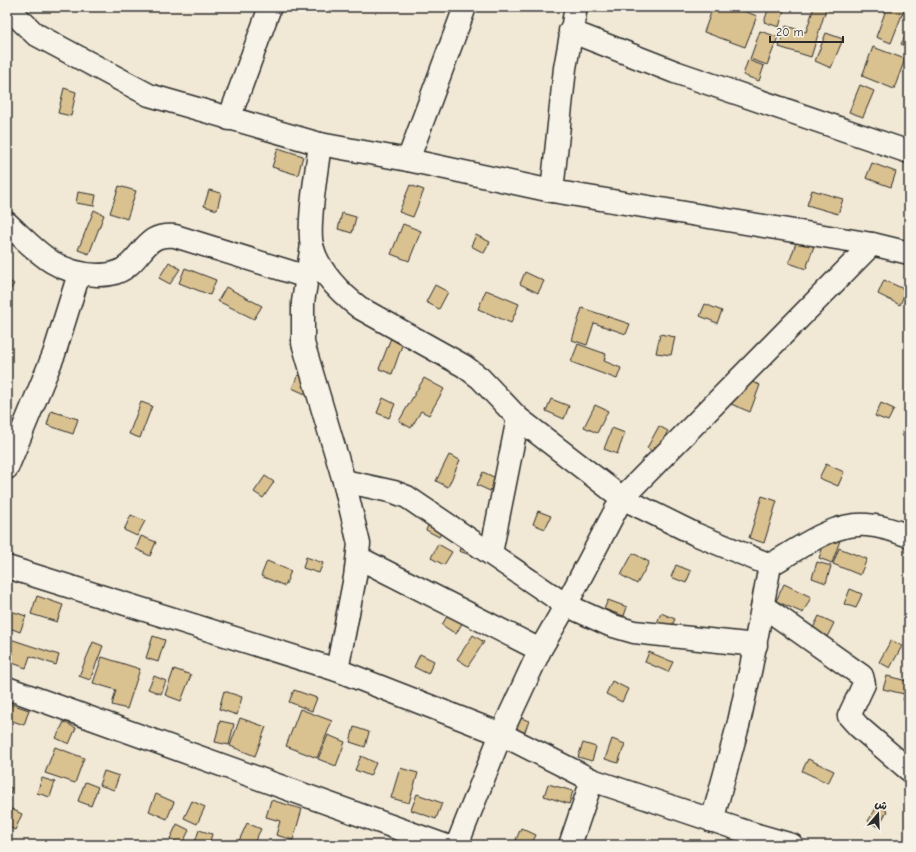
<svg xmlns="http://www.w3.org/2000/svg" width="916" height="852" font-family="'Comic Neue','Playpen Sans Arabic',sans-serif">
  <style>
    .building { fill: #dac190; stroke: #2b2b2b }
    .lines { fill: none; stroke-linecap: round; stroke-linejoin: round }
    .street-casing { stroke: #2b2b2b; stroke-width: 25 }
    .street { stroke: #f7f3e8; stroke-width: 22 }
  </style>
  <rect width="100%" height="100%" fill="#f1e9d6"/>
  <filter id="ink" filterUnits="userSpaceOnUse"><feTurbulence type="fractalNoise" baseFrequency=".025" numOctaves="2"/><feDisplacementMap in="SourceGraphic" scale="8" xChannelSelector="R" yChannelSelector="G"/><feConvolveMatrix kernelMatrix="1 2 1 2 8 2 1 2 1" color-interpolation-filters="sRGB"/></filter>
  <g filter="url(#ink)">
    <!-- building -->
    <g class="building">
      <polygon points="713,7 733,7 757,16 745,47 704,32"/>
      <polygon points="769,7 784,10 779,27 764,22"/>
      <polygon points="814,7 826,9 811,57 779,47 786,26 806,32"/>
      <polygon points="887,7 905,7 891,43 876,37"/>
      <polygon points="909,29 909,48 901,44"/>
      <polygon points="760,31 778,37 767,65 750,59"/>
      <polygon points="826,33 843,39 831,68 815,61"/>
      <polygon points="873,47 905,59 894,89 862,76"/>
      <polygon points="748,60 764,66 759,81 743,75"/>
      <polygon points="860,85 874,91 863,117 849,112"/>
      <polygon points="64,88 76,92 71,116 58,113"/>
      <polygon points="278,148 303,156 298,175 272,167"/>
      <polygon points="872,163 896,172 891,187 866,178"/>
      <polygon points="410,185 424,190 413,217 399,212"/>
      <polygon points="119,186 136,191 127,219 110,213"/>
      <polygon points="209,190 221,193 217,210 204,206"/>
      <polygon points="812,190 843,199 838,214 807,205"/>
      <polygon points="78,192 96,195 94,206 76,203"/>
      <polygon points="94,210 104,215 89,254 78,250"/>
      <polygon points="342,213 356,217 352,233 338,229"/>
      <polygon points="403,224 421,231 409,261 391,254"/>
      <polygon points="799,234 816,240 806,269 789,263"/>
      <polygon points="476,235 490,242 484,253 471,246"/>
      <polygon points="169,262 180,269 170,284 159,278"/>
      <polygon points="185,268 216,280 210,295 179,283"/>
      <polygon points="525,272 544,281 538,293 520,284"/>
      <polygon points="7,279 14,284 7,295"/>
      <polygon points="884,280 906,290 900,305 878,294"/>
      <polygon points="435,285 448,292 439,309 426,302"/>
      <polygon points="226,287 262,306 254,319 218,301"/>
      <polygon points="486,290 519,304 511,323 478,309"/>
      <polygon points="705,304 722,311 717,323 700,316"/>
      <polygon points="582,308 630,324 626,334 594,323 587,345 572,340"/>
      <polygon points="394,330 406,334 392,374 379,369"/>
      <polygon points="660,334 675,337 671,355 656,353"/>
      <polygon points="578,344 606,354 604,361 621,368 617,379 571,362"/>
      <polygon points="298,375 311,381 305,394 292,388"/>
      <polygon points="424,378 444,389 429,415 421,411 411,428 399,421"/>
      <polygon points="741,378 760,385 750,412 731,404"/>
      <polygon points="383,398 395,404 389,418 377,413"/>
      <polygon points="551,399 569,406 564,419 546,411"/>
      <polygon points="141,402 152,406 140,438 129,434"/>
      <polygon points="881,403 894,409 888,421 875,416"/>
      <polygon points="595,405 608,411 597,433 584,427"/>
      <polygon points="51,411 78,419 73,434 47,425"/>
      <polygon points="908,420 909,420 909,439 901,435"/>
      <polygon points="659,426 668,431 656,453 647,448"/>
      <polygon points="612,428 625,433 617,454 604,449"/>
      <polygon points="449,455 460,460 448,487 436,481"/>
      <polygon points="826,464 844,472 838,486 819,478"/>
      <polygon points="483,472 496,478 490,491 477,485"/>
      <polygon points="265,476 274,482 263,498 254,492"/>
      <polygon points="762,496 777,501 764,543 749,538"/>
      <polygon points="538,511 551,516 545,529 533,524"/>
      <polygon points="131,515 145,521 137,536 124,530"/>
      <polygon points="432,517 446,523 439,537 426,530"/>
      <polygon points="830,528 843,532 832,563 819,558"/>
      <polygon points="141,536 156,542 150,556 136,549"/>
      <polygon points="463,539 481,546 476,557 459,551"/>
      <polygon points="438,544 452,552 444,565 431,558"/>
      <polygon points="839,548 867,559 860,575 833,564"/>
      <polygon points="633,553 649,562 637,584 621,575"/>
      <polygon points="306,557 323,563 319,573 303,568"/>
      <polygon points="267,561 291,571 285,586 261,576"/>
      <polygon points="817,562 831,566 826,583 812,578"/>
      <polygon points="676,565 691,571 686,583 671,577"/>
      <polygon points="784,584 811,597 803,613 776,601"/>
      <polygon points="850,589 862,594 856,608 844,604"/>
      <polygon points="37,596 63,605 57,622 31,614"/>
      <polygon points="608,600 627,607 624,616 604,609"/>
      <polygon points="451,609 465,618 456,634 442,625"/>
      <polygon points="11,611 26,616 20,632 7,627"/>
      <polygon points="661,613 675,619 668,634 655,628"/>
      <polygon points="819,616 834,623 826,639 811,632"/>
      <polygon points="473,635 484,642 468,666 457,659"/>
      <polygon points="153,636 165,640 158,662 146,658"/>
      <polygon points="7,638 59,655 56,665 30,656 26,668 7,661"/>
      <polygon points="891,640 902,646 890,668 879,662"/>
      <polygon points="93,642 103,646 90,680 79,676"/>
      <polygon points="649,652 673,662 668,672 645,662"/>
      <polygon points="420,654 434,661 428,674 414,667"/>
      <polygon points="102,657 140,669 127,709 112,705 116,690 93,683"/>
      <polygon points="174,669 191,675 181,701 165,695"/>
      <polygon points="154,676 166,681 161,694 148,689"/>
      <polygon points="887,676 907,681 904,694 883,689"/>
      <polygon points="612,681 628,689 622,702 606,694"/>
      <polygon points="908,687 909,688 909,702 903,700"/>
      <polygon points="294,690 317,698 312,711 289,702"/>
      <polygon points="224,691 242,697 237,715 219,709"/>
      <polygon points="11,704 29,710 24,725 7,719"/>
      <polygon points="300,709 332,721 317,758 286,746"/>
      <polygon points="516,716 529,721 520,744 507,739"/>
      <polygon points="240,718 266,727 255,756 230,746"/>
      <polygon points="220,721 234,724 229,745 215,742"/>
      <polygon points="64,722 76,728 69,744 56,738"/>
      <polygon points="354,727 369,732 365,747 350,742"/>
      <polygon points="328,735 345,742 336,766 318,759"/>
      <polygon points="612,739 625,744 618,763 605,759"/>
      <polygon points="583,743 596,747 592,761 578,757"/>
      <polygon points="55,747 84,758 75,783 45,773"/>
      <polygon points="361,756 376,763 370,776 355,770"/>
      <polygon points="808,759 834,771 828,783 802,771"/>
      <polygon points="400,768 418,773 409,803 391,798"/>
      <polygon points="104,771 119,776 114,790 99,785"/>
      <polygon points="42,778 55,782 50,797 37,793"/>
      <polygon points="85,782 98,787 91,806 78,801"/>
      <polygon points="548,784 573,791 569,804 544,796"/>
      <polygon points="7,786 12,788 7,802"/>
      <polygon points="156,794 174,802 167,819 149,811"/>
      <polygon points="417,794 442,803 436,819 411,810"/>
      <polygon points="271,800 302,809 293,840 276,835 280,821 266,817"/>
      <polygon points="192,801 205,807 197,824 184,818"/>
      <polygon points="878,805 887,811 878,827 868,821"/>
      <polygon points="7,807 22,814 15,830 7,826"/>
      <polygon points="247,823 261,829 253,845 243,845 238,843"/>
      <polygon points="177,824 189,830 182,845 170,839"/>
      <polygon points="521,828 536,835 531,845 520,845 515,842"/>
      <polygon points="199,830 212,834 209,845 194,845"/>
    </g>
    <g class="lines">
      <defs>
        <g id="street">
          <polyline points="7,7 35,34 149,95 320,144 408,160 552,191 872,244 909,253"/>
          <polyline points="570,31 675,72 909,152"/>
          <polyline points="229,119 270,7"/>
          <path d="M 320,144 C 317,169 307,224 312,246 C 319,272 339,292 360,308 L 464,366 L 480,378 L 518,418 L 622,498 L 695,534 L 770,565 L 751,667 L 739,722 L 712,821"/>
          <polyline points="408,160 465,7"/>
          <polyline points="552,191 565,68 576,7"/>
          <path d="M 7,223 C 37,251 54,273 97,275 C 111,275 121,273 131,263 C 147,247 149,234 175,236 L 307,277"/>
          <polyline points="312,245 303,302 303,343 344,481 359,544 355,577 337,670"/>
          <polyline points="7,468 54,354 79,274"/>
          <polyline points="344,481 394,492 407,497 566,605 610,625 634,632 756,645"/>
          <polyline points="491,553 518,418"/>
          <polyline points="359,558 540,650"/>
          <path d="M 770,565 C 799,549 832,522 867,525 C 881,526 896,531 909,536"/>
          <polyline points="7,567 337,670 501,734 592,780 747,832 792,845"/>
          <polyline points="763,606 862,676 864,684 849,716 859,727 909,770"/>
          <polyline points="7,688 444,845"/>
          <polyline points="457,845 501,734 540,650 566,605 622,498 872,244"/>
          <polyline points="570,845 592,780"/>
        </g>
      </defs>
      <!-- street casing -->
      <use href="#street" class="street-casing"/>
      <!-- street -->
      <use href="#street" class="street"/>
    </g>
  </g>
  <!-- margin -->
  <rect width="916" height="852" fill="none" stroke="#f7f3e8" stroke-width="24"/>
  <rect x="12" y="12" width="892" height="828" fill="none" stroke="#2b2b2b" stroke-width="1.5" filter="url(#ink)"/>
  <!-- north arrow -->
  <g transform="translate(878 814) rotate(19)" stroke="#f7f3e8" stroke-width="3" paint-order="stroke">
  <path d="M0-3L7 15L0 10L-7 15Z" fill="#2b2b2b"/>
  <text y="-6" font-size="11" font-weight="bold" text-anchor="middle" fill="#2b2b2b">ش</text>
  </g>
  <!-- scale -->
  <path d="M770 36v6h73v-6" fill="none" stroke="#2b2b2b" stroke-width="2"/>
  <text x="776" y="36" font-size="12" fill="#2b2b2b" stroke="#f7f3e8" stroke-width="3" paint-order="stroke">20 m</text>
</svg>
